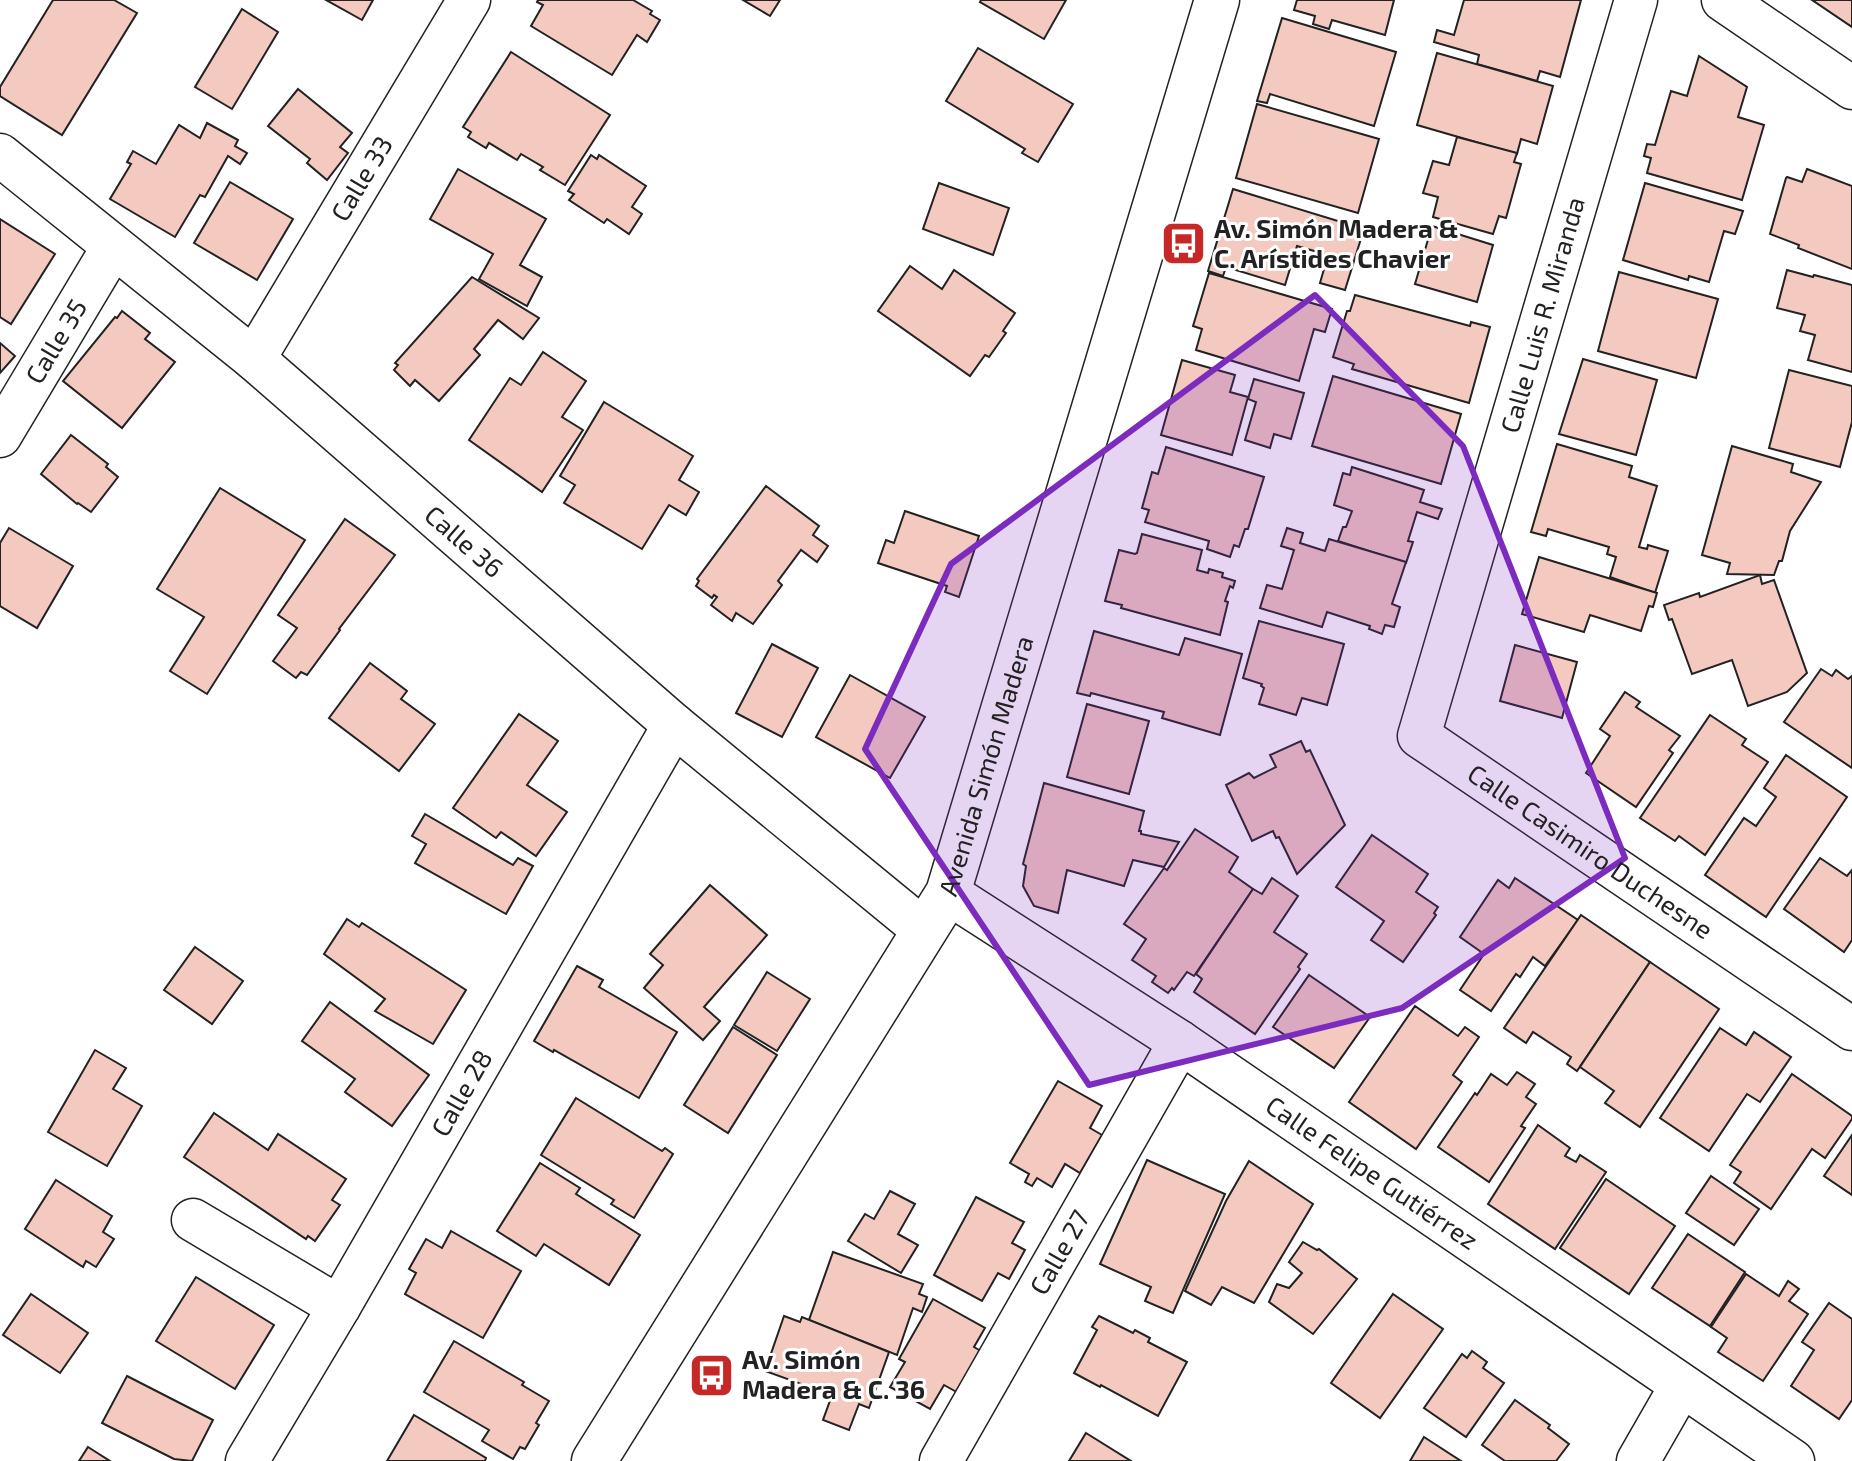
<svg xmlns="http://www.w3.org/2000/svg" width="1852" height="1461" font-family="'Exo 2',sans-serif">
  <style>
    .building { fill: #f3c9c0; stroke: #222; stroke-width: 2 }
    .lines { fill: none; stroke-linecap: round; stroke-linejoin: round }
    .minor-casing { stroke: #222; stroke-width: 45 }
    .tertiary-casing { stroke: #222; stroke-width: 47 }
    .minor { stroke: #fff; stroke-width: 42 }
    .tertiary { stroke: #fff; stroke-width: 44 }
    .marked { fill: #7b2cbf; fill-opacity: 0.2; stroke: #7b2cbf; stroke-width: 6; stroke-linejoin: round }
    .labels { text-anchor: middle; stroke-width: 6; stroke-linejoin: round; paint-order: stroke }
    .street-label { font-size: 26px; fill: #222; stroke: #fff }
    .poi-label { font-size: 26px; font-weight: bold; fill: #222; stroke: #fff; text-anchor: start }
  </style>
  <rect width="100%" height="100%" fill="#fff"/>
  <!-- building -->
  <g class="building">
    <polygon points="53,0 114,0 137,13 62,135 0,96 0,87"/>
    <polygon points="326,0 373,0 362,20"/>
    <polygon points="538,0 633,0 652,11 650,14 660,20 647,42 637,35 612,75 531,26 543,5 537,2"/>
    <polygon points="743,0 780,0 770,16"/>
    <polygon points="981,0 1066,0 1044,39 980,2"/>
    <polygon points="1297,0 1394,0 1385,35 1332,20 1329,29 1313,24 1315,16 1294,10"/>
    <polygon points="1464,0 1581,0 1560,77 1540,71 1537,81 1477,64 1479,55 1434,42 1437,30 1454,35"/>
    <polygon points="1812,0 1852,0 1852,27"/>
    <polygon points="242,9 278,32 232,109 195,87"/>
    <polygon points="1282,18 1396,52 1374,126 1270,94 1267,103 1257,101"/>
    <polygon points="978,48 1073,104 1038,162 1022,153 1025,149 946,101"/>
    <polygon points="511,52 610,115 565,185 540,170 543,167 521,154 517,160 489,143 486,148 468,137 471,132 463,127"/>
    <polygon points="1437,53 1553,86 1537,144 1521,139 1517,154 1417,125"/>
    <polygon points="1699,56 1747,87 1738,117 1764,125 1742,200 1647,173 1651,158 1644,156 1647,144 1655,145 1671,91 1687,96"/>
    <polygon points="298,89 352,133 340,147 348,153 327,180 307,163 310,159 268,126"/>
    <polygon points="1257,104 1379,139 1358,213 1236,178"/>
    <polygon points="207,123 238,140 235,146 247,153 240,164 228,156 205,197 200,195 175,237 110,199 131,164 127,162 133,151 156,164 179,125 200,138"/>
    <polygon points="1457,137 1517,153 1514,162 1521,164 1506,218 1499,216 1493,234 1433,217 1438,197 1423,193 1433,161 1449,165"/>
    <polygon points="591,155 597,159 599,155 646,186 632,207 642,214 629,234 607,219 604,223 569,200 574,194 568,191"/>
    <polygon points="458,169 546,219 520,265 542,277 527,306 479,279 493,254 430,219"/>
    <polygon points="1807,169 1852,186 1852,269 1798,248 1799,245 1770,234 1786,178 1787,177 1802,182"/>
    <polygon points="230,182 293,219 257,280 194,243"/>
    <polygon points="939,183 1009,208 993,255 923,229"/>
    <polygon points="1645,183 1743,211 1735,234 1724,231 1709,282 1689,276 1688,280 1623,260"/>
    <polygon points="1233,189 1364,229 1345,290 1320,283 1328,255 1297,246 1285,285 1226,267 1223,276 1208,271"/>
    <polygon points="0,219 55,254 11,324 0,317"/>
    <polygon points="1432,226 1493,245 1477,302 1415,284"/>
    <polygon points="910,266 942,289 954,270 1015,313 1003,331 1006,333 989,357 985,355 970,376 878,311"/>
    <polygon points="1787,270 1813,277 1814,275 1852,285 1852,372 1808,360 1815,335 1800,331 1805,315 1777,308"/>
    <polygon points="1619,272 1718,299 1696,378 1598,351"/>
    <polygon points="1209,273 1332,309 1325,332 1314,329 1299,381 1196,350 1202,329 1193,326"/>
    <polygon points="472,277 539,318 523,339 498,320 474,349 480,355 439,401 415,380 410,386 394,370 398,365 395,363"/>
    <polygon points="1355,295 1470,326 1471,322 1490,327 1469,403 1352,369 1354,364 1333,357 1347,311 1350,311"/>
    <polygon points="122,311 150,333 145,339 175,362 122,428 63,381 115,317 117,318"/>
    <polygon points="0,343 15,356 0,373"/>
    <polygon points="543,352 586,381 562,417 583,430 542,492 469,440 510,378 521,385"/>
    <polygon points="1583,359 1657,380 1636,455 1559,434"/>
    <polygon points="1182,360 1235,375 1230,392 1248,397 1232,455 1161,435"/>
    <polygon points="1789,370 1852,386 1852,422 1840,467 1769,448"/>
    <polygon points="1333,376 1461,414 1441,484 1312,446"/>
    <polygon points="1254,379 1304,393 1291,439 1274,434 1270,448 1245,440 1256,402 1248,399"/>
    <polygon points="604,402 693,456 679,480 699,492 686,515 669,505 642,549 564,503 575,485 560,476"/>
    <polygon points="71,435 108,464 106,467 118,477 91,512 78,503 77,504 41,474"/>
    <polygon points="1557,444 1632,466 1629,477 1657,486 1639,547 1647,549 1648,545 1668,551 1655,593 1610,577 1616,557 1607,554 1609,547 1548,529 1546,536 1531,532"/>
    <polygon points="1732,446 1793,464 1791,472 1821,482 1790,531 1782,561 1779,561 1774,575 1727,574 1730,563 1702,555"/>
    <polygon points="1166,447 1264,477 1248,529 1245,529 1239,547 1234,545 1230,557 1207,549 1209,541 1145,522 1149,510 1142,508 1152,472 1158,474"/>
    <polygon points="1352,467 1424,490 1420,502 1442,509 1438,519 1417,512 1408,541 1413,542 1406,563 1338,541 1343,527 1346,527 1352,511 1334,505 1343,473 1350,475"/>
    <polygon points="766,486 819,526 813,535 828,546 817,562 801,550 778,581 782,585 753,624 736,613 732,621 711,605 717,597 714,595 712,598 696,586 699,581 697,579"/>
    <polygon points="220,488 305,540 207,694 170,671 204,617 157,589"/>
    <polygon points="905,511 979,536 959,597 945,592 947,586 878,563 886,540 894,543"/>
    <polygon points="345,519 395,555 339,629 340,630 307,675 301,672 296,678 273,661 297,628 278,615"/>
    <polygon points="9,528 73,566 37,628 0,606 0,543"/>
    <polygon points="1287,528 1303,533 1300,543 1325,551 1329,539 1406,562 1392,604 1400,607 1394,627 1385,625 1382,634 1369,629 1370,626 1327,612 1322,627 1260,608 1267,585 1282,589 1294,550 1281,546"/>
    <polygon points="1142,534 1202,550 1197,570 1208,573 1209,569 1223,573 1222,577 1235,581 1233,588 1230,586 1225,601 1228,602 1220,635 1121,608 1122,605 1105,601 1119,550 1135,554 1137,553"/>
    <polygon points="1539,557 1657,593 1653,607 1649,606 1641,631 1590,615 1584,632 1522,614"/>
    <polygon points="1760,575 1762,584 1774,580 1807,673 1787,692 1748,706 1732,660 1692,674 1672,619 1669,620 1664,605 1699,593 1700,597"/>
    <polygon points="1259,621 1344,644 1327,705 1302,698 1296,715 1259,704 1264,688 1261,686 1262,684 1243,678"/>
    <polygon points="1094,631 1179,655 1185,638 1242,654 1220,735 1162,718 1164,712 1152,709 1091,693 1090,696 1077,693"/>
    <polygon points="772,644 818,668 782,737 736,713"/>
    <polygon points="1515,645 1577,662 1562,718 1500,701"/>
    <polygon points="370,663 407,691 401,699 435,724 399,771 329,718"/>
    <polygon points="1821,669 1832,676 1836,670 1848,679 1852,676 1852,768 1784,722"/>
    <polygon points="850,675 925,717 890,778 816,737"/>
    <polygon points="1625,692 1640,702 1636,707 1680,736 1669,750 1673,753 1636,807 1586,773 1610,736 1600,729"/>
    <polygon points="1087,704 1149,721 1129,794 1067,777"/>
    <polygon points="519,714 558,741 527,785 567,812 536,856 501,832 496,838 453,808"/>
    <polygon points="1710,715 1746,739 1742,745 1768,762 1705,855 1679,836 1675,841 1640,818"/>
    <polygon points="1301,741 1306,752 1310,750 1345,825 1297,874 1279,837 1276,838 1273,831 1252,841 1226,785 1249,773 1254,778 1276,767 1270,755"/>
    <polygon points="1786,755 1847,797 1766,917 1705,875 1744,818 1756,826 1776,797 1764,788"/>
    <polygon points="1044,783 1144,811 1139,831 1141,831 1141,834 1179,842 1164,867 1133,860 1124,886 1067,870 1058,913 1034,906 1023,886 1026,866 1023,864"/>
    <polygon points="425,814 513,865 518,858 533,866 506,914 415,863 426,844 412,836"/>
    <polygon points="1195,829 1238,857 1229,872 1253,889 1194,976 1187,972 1174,990 1172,988 1168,993 1152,982 1156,976 1132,960 1146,939 1124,924 1164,868 1167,870"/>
    <polygon points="1372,835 1428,874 1416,892 1438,907 1434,913 1436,915 1403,962 1371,940 1384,921 1336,887"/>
    <polygon points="1820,858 1847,876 1852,870 1852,940 1844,952 1784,909"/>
    <polygon points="1272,878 1298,896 1274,932 1307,954 1298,967 1300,969 1255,1034 1194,992 1202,979 1196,974 1253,889 1262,894"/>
    <polygon points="1515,878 1578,920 1545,966 1533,957 1520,977 1516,974 1491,1011 1460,990 1484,954 1460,937 1498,880 1509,888"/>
    <polygon points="710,885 767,935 704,1007 720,1021 703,1040 644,988 663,965 650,954"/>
    <polygon points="1581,915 1650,962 1577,1071 1567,1064 1571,1057 1533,1032 1526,1043 1504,1028"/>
    <polygon points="347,919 359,927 362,923 466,990 433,1044 375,1011 385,999 324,954"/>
    <polygon points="195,947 243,981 212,1024 164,990"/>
    <polygon points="1650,962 1719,1009 1640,1127 1605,1103 1614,1091 1580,1067"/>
    <polygon points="577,966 603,980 599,987 677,1032 639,1098 554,1050 553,1052 534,1041"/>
    <polygon points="767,972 810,999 777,1051 734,1025"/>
    <polygon points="1309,975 1370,1017 1334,1068 1273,1027"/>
    <polygon points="330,1002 429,1075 392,1126 345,1092 355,1079 302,1041"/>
    <polygon points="1415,1006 1458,1036 1465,1027 1479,1037 1453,1075 1462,1082 1416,1149 1349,1102"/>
    <polygon points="733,1027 777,1055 728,1133 684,1105"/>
    <polygon points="1720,1028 1746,1045 1754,1032 1791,1057 1760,1102 1747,1094 1709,1151 1660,1118"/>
    <polygon points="95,1050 126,1068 113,1089 142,1106 107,1166 48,1132"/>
    <polygon points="1517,1072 1535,1084 1526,1097 1536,1104 1521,1126 1525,1128 1489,1182 1438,1147 1475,1093 1477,1095 1491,1074 1507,1085"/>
    <polygon points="1792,1074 1852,1116 1852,1119 1825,1158 1812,1149 1771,1209 1734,1183 1741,1172 1730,1165"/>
    <polygon points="1058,1081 1102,1106 1090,1128 1102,1135 1080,1173 1065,1164 1052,1187 1037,1178 1032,1186 1025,1182 1029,1174 1010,1163"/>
    <polygon points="576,1098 662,1151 665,1148 673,1154 634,1218 611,1204 614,1200 541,1155"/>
    <polygon points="214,1113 268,1150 278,1134 346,1179 332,1200 340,1205 315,1241 308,1236 306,1239 184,1157"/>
    <polygon points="1538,1125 1570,1148 1565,1156 1576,1162 1580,1155 1606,1172 1555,1249 1488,1204"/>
    <polygon points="1852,1135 1852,1195 1824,1176"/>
    <polygon points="1147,1160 1225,1194 1173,1313 1145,1301 1151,1287 1100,1264"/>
    <polygon points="1249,1161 1313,1204 1254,1303 1222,1287 1211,1305 1185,1291 1226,1201"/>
    <polygon points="540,1163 580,1188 576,1194 640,1235 609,1285 544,1244 536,1256 497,1231"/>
    <polygon points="1711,1176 1759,1209 1734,1245 1686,1213"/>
    <polygon points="1606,1179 1675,1226 1629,1294 1560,1248"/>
    <polygon points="56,1180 112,1216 103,1232 114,1239 96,1267 86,1261 83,1267 25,1229"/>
    <polygon points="890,1191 915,1204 898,1234 918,1245 901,1273 848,1241 865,1214 874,1219"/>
    <polygon points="976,1197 1024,1222 1012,1243 1025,1250 1009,1279 998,1273 982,1301 934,1275"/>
    <polygon points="451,1231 521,1271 483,1338 405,1294 416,1273 409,1269 426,1239 442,1248"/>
    <polygon points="1688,1234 1745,1272 1710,1326 1652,1288"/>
    <polygon points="1303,1242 1317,1250 1319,1249 1357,1279 1313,1334 1269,1302 1277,1284 1289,1288 1302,1273 1289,1262"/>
    <polygon points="833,1252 923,1284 919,1294 927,1297 922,1312 913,1308 897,1355 809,1320"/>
    <polygon points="1746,1274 1779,1296 1788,1281 1799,1289 1789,1301 1808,1314 1763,1381 1718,1352 1727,1338 1711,1327"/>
    <polygon points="196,1277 274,1325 235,1389 156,1341"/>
    <polygon points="31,1294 88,1333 60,1373 3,1335"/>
    <polygon points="1393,1294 1443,1329 1380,1418 1331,1383"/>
    <polygon points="933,1299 985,1328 974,1347 986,1354 962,1395 944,1385 930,1409 890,1387 905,1362 899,1359"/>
    <polygon points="1829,1303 1852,1319 1852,1400 1839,1419 1791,1386 1814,1350 1802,1342"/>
    <polygon points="784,1316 800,1322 802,1317 889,1352 869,1408 859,1404 849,1430 823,1420 832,1395 765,1371"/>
    <polygon points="1099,1316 1133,1333 1135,1330 1150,1338 1148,1342 1187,1362 1158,1416 1101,1385 1100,1387 1074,1373 1097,1330 1092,1327"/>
    <polygon points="454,1341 524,1382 522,1385 549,1401 536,1423 539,1425 525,1449 520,1447 513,1459 482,1441 489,1430 424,1392"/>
    <polygon points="1472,1351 1487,1362 1483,1368 1504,1383 1466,1437 1424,1408 1462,1354 1467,1358"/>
    <polygon points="127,1376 213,1420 192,1461 174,1459 102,1423"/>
    <polygon points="1515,1400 1550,1425 1548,1428 1569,1444 1556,1461 1505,1461 1482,1445"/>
    <polygon points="414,1415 486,1458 485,1461 387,1461"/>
    <polygon points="1086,1433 1131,1461 1069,1461"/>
    <polygon points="1424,1437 1461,1461 1410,1461"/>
    <polygon points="88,1447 110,1461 79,1461"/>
  </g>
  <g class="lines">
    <defs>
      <g id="minor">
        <path id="s1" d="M 1636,0 L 1419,736 L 1852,1029"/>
        <polyline points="1723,0 1852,88"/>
        <path id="s2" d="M 0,155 L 254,359 L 674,725 L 925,931"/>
        <path id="s3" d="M 254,359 L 469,0"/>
        <path id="s4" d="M 0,436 L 113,247"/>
        <path id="s5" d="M 948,893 L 1180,1042 L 1793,1461"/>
        <polyline points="193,1220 339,1307"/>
        <path id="s6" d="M 247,1461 L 339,1307 L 674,725"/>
        <path id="s7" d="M 941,1461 L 1180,1042"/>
        <polyline points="1638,1461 1681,1386"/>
      </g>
      <g id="tertiary">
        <path id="s8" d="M 594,1461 L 948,893 L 1217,0"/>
      </g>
    </defs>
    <!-- minor casing -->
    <use href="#minor" class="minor-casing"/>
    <!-- tertiary casing -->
    <use href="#tertiary" class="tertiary-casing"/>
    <!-- minor -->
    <use href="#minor" class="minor"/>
    <!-- tertiary -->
    <use href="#tertiary" class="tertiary"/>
  </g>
  <!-- marked area -->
  <path class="marked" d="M 1315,295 L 1463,446 L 1625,858 L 1402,1008 L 1089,1085 L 865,749 L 951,564 Z"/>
  <!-- icons -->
  <defs>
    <symbol id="bus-square" viewBox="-11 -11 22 22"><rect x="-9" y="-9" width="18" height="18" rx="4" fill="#c62828" stroke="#fff"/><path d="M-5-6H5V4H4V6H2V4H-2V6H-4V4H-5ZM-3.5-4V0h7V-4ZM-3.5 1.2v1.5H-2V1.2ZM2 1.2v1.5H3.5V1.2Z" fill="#fff"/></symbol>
  </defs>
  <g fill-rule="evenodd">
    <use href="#bus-square" x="1158" y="218" width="51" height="51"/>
    <use href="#bus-square" x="686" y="1350" width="51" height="51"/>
  </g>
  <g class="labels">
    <!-- street labels -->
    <g class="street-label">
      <text dy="9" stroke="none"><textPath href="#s3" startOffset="210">Calle 33</textPath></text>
      <text transform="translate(1543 315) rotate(-74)" y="9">Calle Luis R. Miranda</text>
      <text dy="9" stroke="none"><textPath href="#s4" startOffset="110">Calle 35</textPath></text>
      <text dy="9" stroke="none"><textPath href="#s2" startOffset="604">Calle 36</textPath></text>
      <text dy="9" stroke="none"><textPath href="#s8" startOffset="802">Avenida Simón Madera</textPath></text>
      <text dy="9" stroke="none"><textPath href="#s1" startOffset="974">Calle Casimiro Duchesne</textPath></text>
      <text dy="9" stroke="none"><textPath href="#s6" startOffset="426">Calle 28</textPath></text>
      <text dy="9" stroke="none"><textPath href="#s5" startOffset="508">Calle Felipe Gutiérrez</textPath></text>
      <text dy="9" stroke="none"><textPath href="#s7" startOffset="240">Calle 27</textPath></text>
    </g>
    <!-- poi labels -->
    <g class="poi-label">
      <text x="1214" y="238">Av. Simón Madera &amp;<tspan x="1214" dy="30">C. Arístides Chavier</tspan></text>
      <text x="742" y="1369">Av. Simón<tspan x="742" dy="30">Madera &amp; C. 36</tspan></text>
    </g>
  </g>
</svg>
